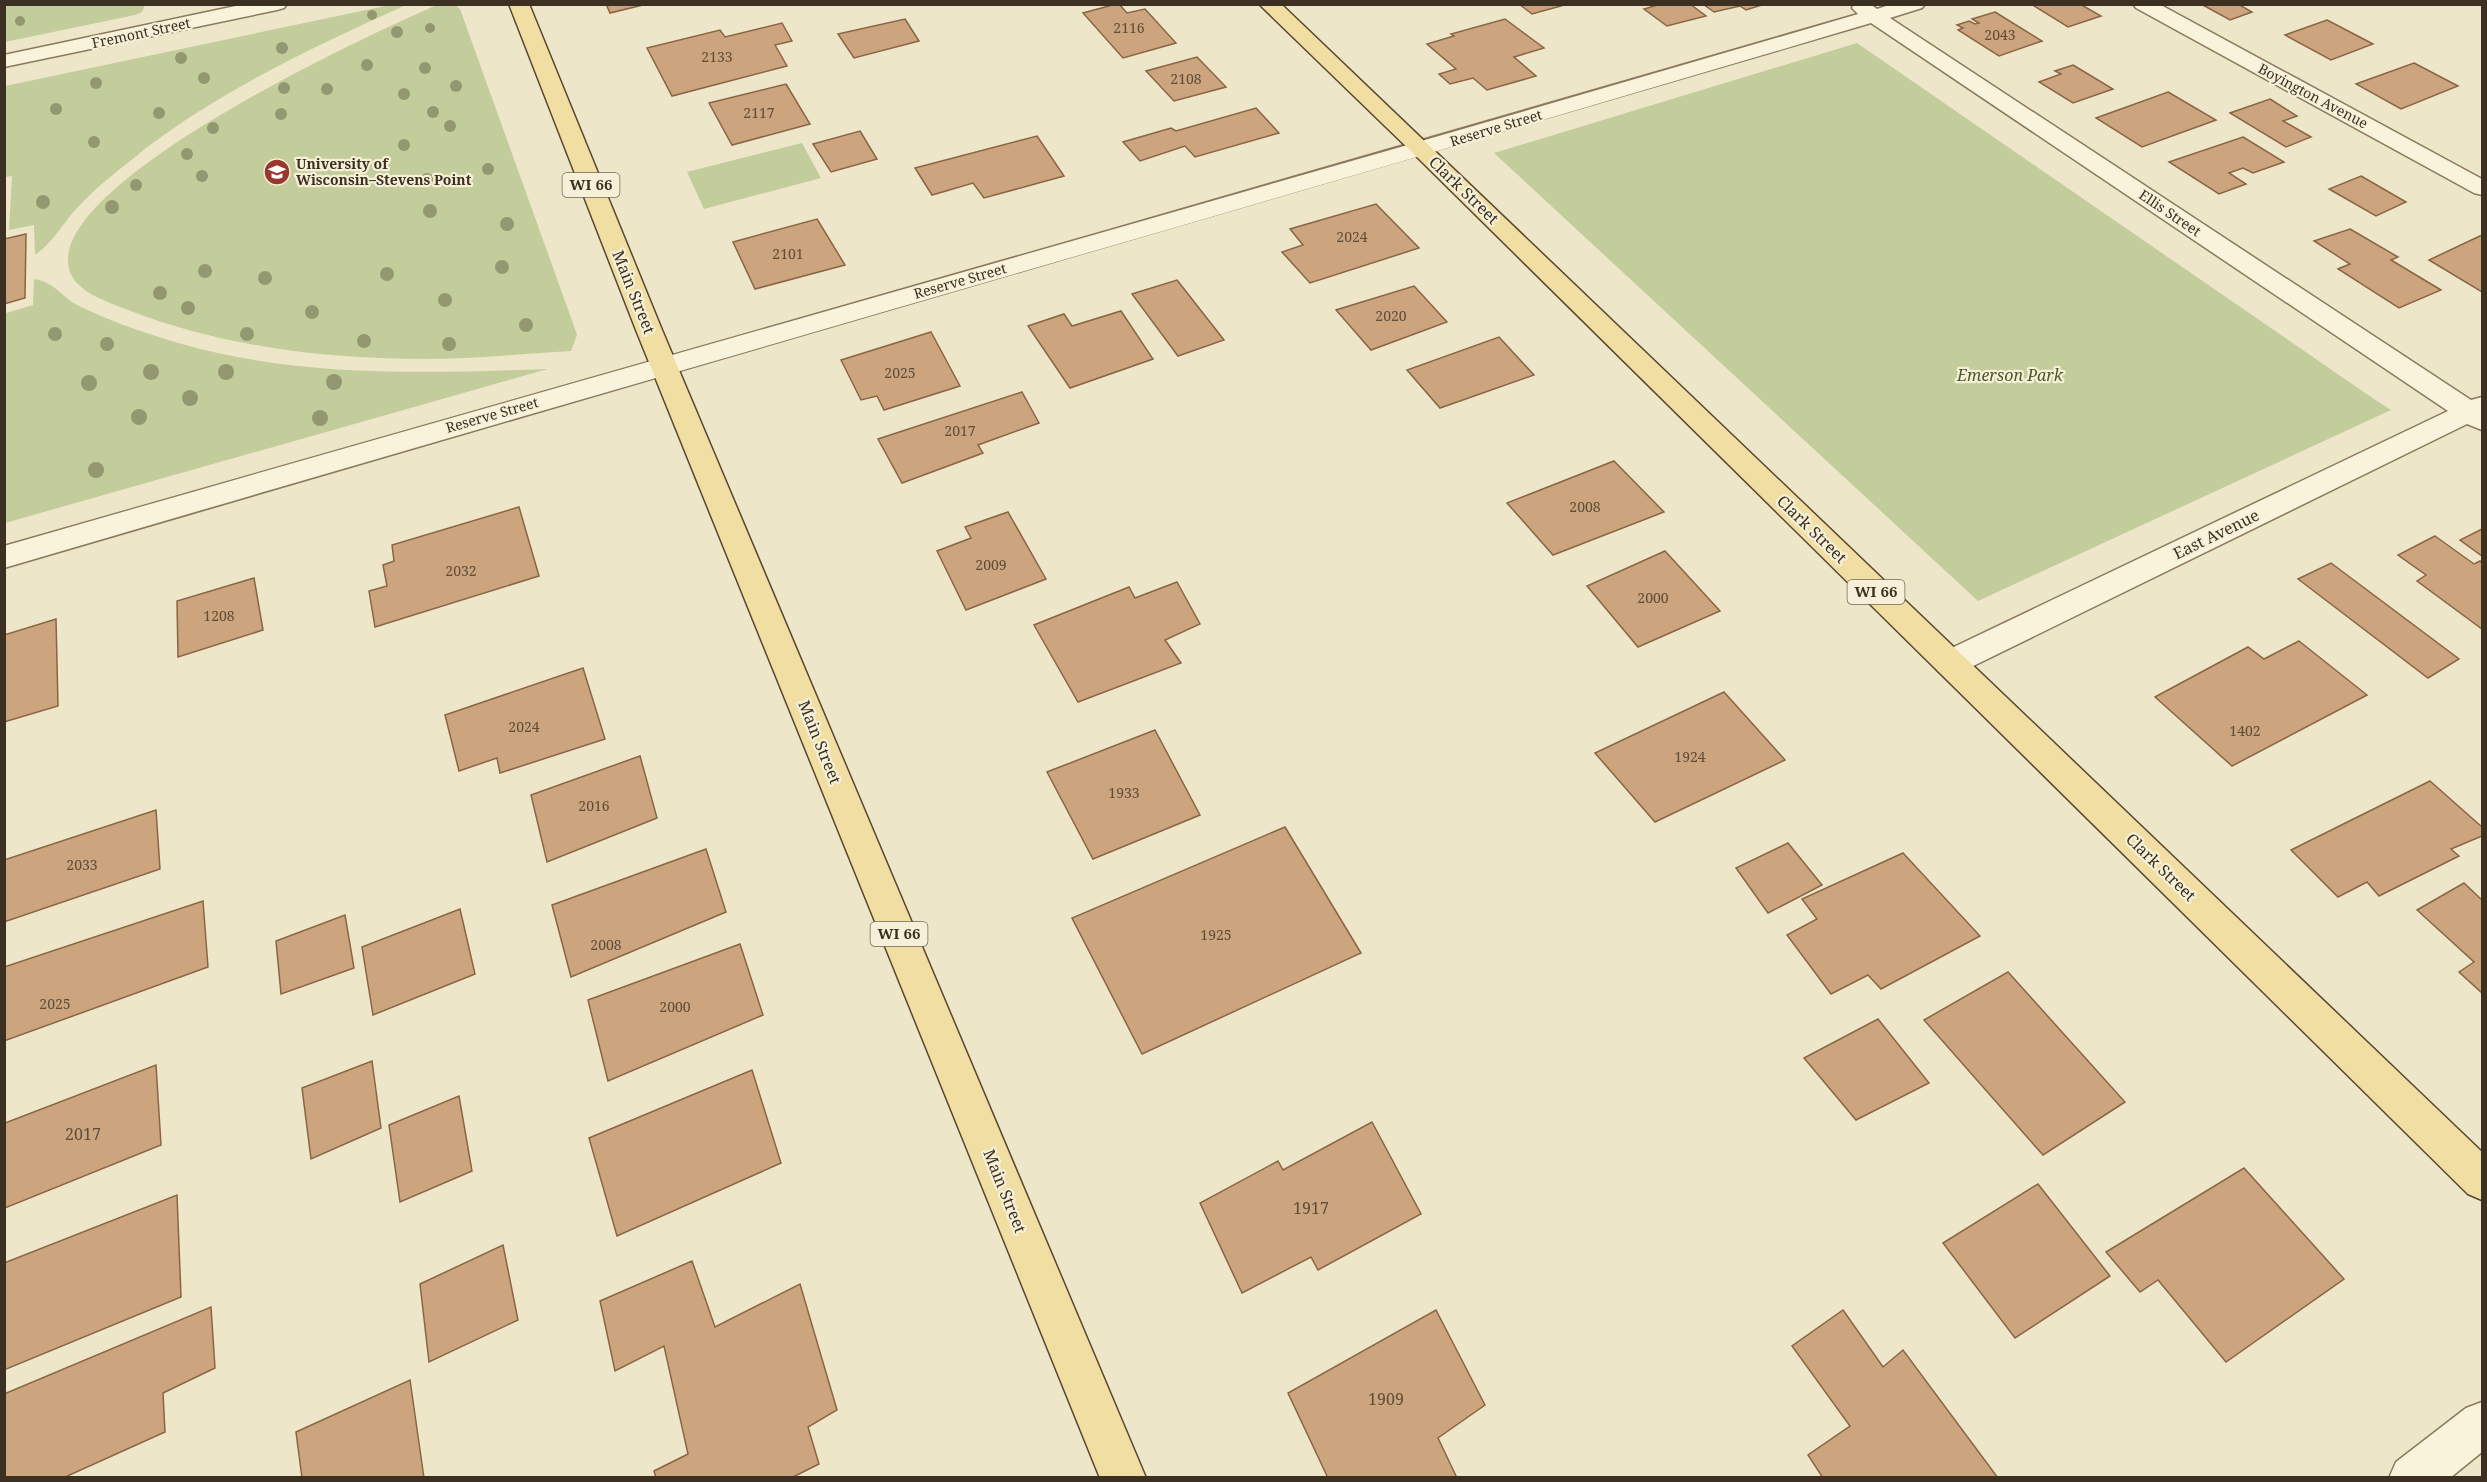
<svg xmlns="http://www.w3.org/2000/svg" width="2487" height="1482" font-family="'Noto Serif',serif">
  <style>
    .green { fill: #c3cd9c }
    .building { fill: #cca57f; stroke: #8a6544; stroke-width: 1.5 }
    .lines { fill: none; stroke-linecap: round; stroke-linejoin: round }
    .street-casing { stroke: #8b795d; stroke-width: 3 }
    .primary-casing { stroke: #594731; stroke-width: 3 }
    .street { fill: #f9f3dc; fill-rule: evenodd }
    .primary { fill: #f0dea2; fill-rule: evenodd }
    .tree { fill: #939870 }
    .labels { text-anchor: middle; stroke-width: 4.5; stroke-linejoin: round; paint-order: stroke }
    .number-label { font-size: 14px; fill: #5f4d38 }
    .far-street-label { font-size: 14px; fill: #3b3021; stroke: #f6f0d8 }
    .far-poi-label { font-size: 14px; font-weight: bold; fill: #3b3021; stroke: #f6f0d8; text-anchor: start }
    .shield { fill: #f6f0d8; stroke: #736a58; stroke-width: 1.5 }
    .shield-label { font-size: 15px; font-weight: bold; fill: #3b3021 }
    .street-label { font-size: 16px; fill: #3b3021; stroke: #f6f0d8 }
    .park-label { font-size: 16px; font-style: italic; fill: #485828; stroke: #f6f0d8 }
    .near-number-label { font-size: 16px; fill: #5f4d38 }
  </style>
  <rect width="100%" height="100%" fill="#eee6c9"/>
  <!-- green -->
  <g class="green">
    <polygon points="4,5 5,4 145,5 142,12 135,15 5,42"/>
    <path d="M 390,5 L 406,5 C 316,46 225,88 146,148 C 123,167 97,186 77,208 C 62,224 53,243 35,255 L 34,225 L 9,230 L 12,176 L 5,177 L 5,86 Z"/>
    <path d="M 437,5 L 455,5 L 460,9 L 574,326 L 577,335 L 571,351 C 521,354 472,359 422,359 C 324,359 220,346 128,310 C 108,302 75,292 69,269 C 47,183 370,34 437,5 Z"/>
    <polygon points="1857,43 2371,397 2391,410 1978,601 1494,153"/>
    <polygon points="802,143 821,178 704,209 687,172"/>
    <path d="M 34,279 C 55,282 61,297 79,306 C 112,322 147,334 182,344 C 302,378 425,373 548,369 L 5,523 L 6,313 L 33,305 Z"/>
  </g>
  <!-- building -->
  <g class="building">
    <polygon points="606,4 647,4 610,13"/>
    <polygon points="1116,4 1119,4 1127,13 1145,9 1176,43 1123,58 1083,13"/>
    <polygon points="1519,4 1568,4 1532,14"/>
    <polygon points="1661,4 1690,4 1706,16 1667,26 1644,9"/>
    <polygon points="1703,4 1765,4 1746,10 1740,6 1714,12"/>
    <polygon points="2031,4 2080,4 2101,16 2068,27"/>
    <polygon points="2201,4 2238,4 2252,12 2230,20"/>
    <polygon points="1995,12 2042,41 1999,56 1958,30 1963,28 1957,25 1969,21 1975,24 1979,23 1972,19"/>
    <polygon points="905,19 919,41 854,58 838,34"/>
    <polygon points="1505,19 1544,48 1514,57 1536,76 1487,90 1473,78 1450,84 1439,74 1456,69 1427,44 1454,36 1451,34"/>
    <polygon points="2327,20 2373,44 2331,60 2285,35"/>
    <polygon points="782,23 792,41 775,45 787,66 672,96 647,48 720,30 725,37"/>
    <polygon points="1197,57 1226,87 1174,101 1146,71"/>
    <polygon points="2414,63 2458,86 2401,109 2356,84"/>
    <polygon points="2073,65 2113,89 2073,103 2039,82 2061,74 2055,71"/>
    <polygon points="786,84 810,124 732,145 709,103"/>
    <polygon points="2168,92 2216,120 2142,147 2096,118"/>
    <polygon points="2270,99 2297,116 2283,121 2311,137 2286,147 2230,113"/>
    <polygon points="1256,108 1279,133 1195,157 1185,146 1140,161 1123,142 1171,128 1176,131"/>
    <polygon points="860,131 877,159 831,172 813,144"/>
    <polygon points="1037,136 1064,176 984,198 973,183 932,195 915,168"/>
    <polygon points="2243,137 2284,162 2253,173 2243,168 2229,173 2246,184 2219,194 2169,162"/>
    <polygon points="2361,176 2406,202 2376,216 2329,189"/>
    <polygon points="1376,204 1419,248 1310,283 1282,252 1303,245 1290,229"/>
    <polygon points="817,219 845,265 755,289 733,242"/>
    <polygon points="2350,229 2398,257 2391,260 2441,290 2399,308 2338,269 2350,264 2314,241"/>
    <polygon points="26,234 25,298 4,304 4,239"/>
    <polygon points="2482,235 2482,292 2429,260"/>
    <polygon points="1177,280 1224,340 1178,356 1132,294"/>
    <polygon points="1414,286 1447,322 1371,350 1336,310"/>
    <polygon points="1121,311 1153,359 1070,388 1028,326 1064,314 1072,326"/>
    <polygon points="931,332 960,386 884,410 877,396 861,400 841,360"/>
    <polygon points="1499,337 1534,375 1440,408 1407,370"/>
    <polygon points="1022,392 1039,423 978,445 983,453 902,483 878,439"/>
    <polygon points="1614,461 1664,512 1553,555 1507,503"/>
    <polygon points="519,507 539,576 375,627 369,591 387,586 383,565 394,561 392,545"/>
    <polygon points="1008,512 1046,579 966,610 937,551 971,538 965,527"/>
    <polygon points="2482,529 2482,556 2460,540"/>
    <polygon points="2435,536 2474,564 2480,561 2482,563 2482,629 2417,581 2426,575 2398,555"/>
    <polygon points="1665,551 1720,611 1638,647 1587,586"/>
    <polygon points="2331,563 2459,659 2428,678 2298,579"/>
    <polygon points="254,578 263,630 178,657 177,601"/>
    <polygon points="1177,582 1200,624 1165,640 1181,663 1078,702 1034,625 1129,587 1135,598"/>
    <polygon points="56,619 58,706 4,722 4,635"/>
    <polygon points="2299,641 2367,695 2232,766 2155,697 2248,647 2264,659"/>
    <polygon points="583,668 605,739 500,773 497,758 459,771 445,715"/>
    <polygon points="1724,692 1785,760 1655,822 1595,753"/>
    <polygon points="1155,730 1200,815 1093,859 1047,772"/>
    <polygon points="640,756 657,818 547,862 531,795"/>
    <polygon points="2430,781 2482,827 2482,836 2451,849 2459,856 2379,896 2367,882 2338,897 2291,850"/>
    <polygon points="156,810 160,869 4,922 4,860"/>
    <polygon points="1285,827 1361,953 1142,1054 1072,918"/>
    <polygon points="1788,843 1822,885 1768,913 1736,868"/>
    <polygon points="706,849 726,912 571,977 552,905"/>
    <polygon points="1903,853 1980,936 1881,989 1868,975 1831,994 1787,935 1817,919 1802,899"/>
    <polygon points="2464,883 2482,900 2482,993 2459,972 2474,962 2417,910"/>
    <polygon points="203,901 208,967 4,1041 4,967"/>
    <polygon points="460,909 475,974 373,1015 362,947"/>
    <polygon points="345,915 354,968 281,994 276,941"/>
    <polygon points="740,944 763,1015 608,1081 588,1000"/>
    <polygon points="2008,972 2125,1102 2043,1155 1924,1020"/>
    <polygon points="1878,1019 1929,1083 1856,1120 1804,1058"/>
    <polygon points="372,1061 381,1128 311,1159 302,1088"/>
    <polygon points="156,1065 161,1145 5,1208 5,1123"/>
    <polygon points="752,1070 781,1163 617,1236 589,1138"/>
    <polygon points="459,1096 472,1171 400,1202 389,1125"/>
    <polygon points="1372,1122 1421,1214 1318,1270 1311,1257 1242,1293 1200,1203 1278,1161 1283,1170"/>
    <polygon points="2244,1168 2344,1279 2226,1362 2158,1280 2140,1292 2106,1252"/>
    <polygon points="2038,1184 2110,1276 2015,1338 1943,1243"/>
    <polygon points="177,1195 181,1297 4,1370 4,1263"/>
    <polygon points="503,1245 518,1320 429,1362 420,1284"/>
    <polygon points="692,1261 715,1327 800,1284 837,1410 808,1427 819,1464 791,1478 656,1478 654,1471 688,1454 664,1346 615,1371 600,1301"/>
    <polygon points="211,1307 215,1368 163,1393 165,1432 63,1478 4,1478 4,1394"/>
    <polygon points="1436,1310 1485,1405 1438,1438 1457,1478 1328,1478 1288,1393"/>
    <polygon points="1843,1310 1883,1367 1903,1350 1998,1478 1823,1478 1808,1455 1850,1426 1792,1346"/>
    <polygon points="410,1380 424,1478 302,1478 296,1432"/>
  </g>
  <g class="lines">
    <defs>
      <g id="street">
        <polygon points="245,4 287,4 284,8 277,10 4,67 4,55"/>
        <path d="M 1854,4 L 1870,4 L 1877,9 L 1892,4 L 1925,4 L 1922,8 L 1890,18 L 2471,400 L 2482,397 L 2482,430 L 2467,424 L 1961,672 L 1950,675 L 1939,672 L 1934,663 L 1939,654 L 2448,411 L 1871,23 C 1250,208 626,385 4,568 L 4,546 C 622,368 1241,195 1858,14 L 1852,8 Z"/>
        <polygon points="2133,4 2159,4 2482,179 2482,195 2474,193 2136,8"/>
        <polygon points="2482,1402 2482,1452 2450,1478 2389,1478 2396,1462 2466,1408"/>
      </g>
      <g id="primary">
        <polygon points="509,4 529,4 662,330 1146,1478 1100,1478 636,330"/>
        <polygon points="1259,4 1281,4 2482,1152 2482,1200 2468,1194 1415,155"/>
      </g>
    </defs>
    <!-- street casing -->
    <use href="#street" class="street-casing"/>
    <!-- primary casing -->
    <use href="#primary" class="primary-casing"/>
    <!-- street -->
    <use href="#street" class="street"/>
    <!-- primary -->
    <use href="#primary" class="primary"/>
  </g>
  <!-- trees -->
  <g class="tree">
    <circle cx="372" cy="15" r="5"/>
    <circle cx="20" cy="21" r="5"/>
    <circle cx="430" cy="28" r="5"/>
    <circle cx="397" cy="32" r="6"/>
    <circle cx="282" cy="48" r="6"/>
    <circle cx="181" cy="58" r="6"/>
    <circle cx="367" cy="65" r="6"/>
    <circle cx="425" cy="68" r="6"/>
    <circle cx="204" cy="78" r="6"/>
    <circle cx="96" cy="83" r="6"/>
    <circle cx="456" cy="86" r="6"/>
    <circle cx="284" cy="88" r="6"/>
    <circle cx="327" cy="89" r="6"/>
    <circle cx="404" cy="94" r="6"/>
    <circle cx="56" cy="109" r="6"/>
    <circle cx="433" cy="112" r="6"/>
    <circle cx="159" cy="113" r="6"/>
    <circle cx="281" cy="114" r="6"/>
    <circle cx="450" cy="126" r="6"/>
    <circle cx="213" cy="128" r="6"/>
    <circle cx="94" cy="142" r="6"/>
    <circle cx="404" cy="145" r="6"/>
    <circle cx="187" cy="154" r="6"/>
    <circle cx="488" cy="169" r="6"/>
    <circle cx="202" cy="176" r="6"/>
    <circle cx="427" cy="179" r="6"/>
    <circle cx="136" cy="185" r="6"/>
    <circle cx="43" cy="202" r="7"/>
    <circle cx="112" cy="207" r="7"/>
    <circle cx="430" cy="211" r="7"/>
    <circle cx="507" cy="224" r="7"/>
    <circle cx="502" cy="267" r="7"/>
    <circle cx="205" cy="271" r="7"/>
    <circle cx="387" cy="274" r="7"/>
    <circle cx="265" cy="278" r="7"/>
    <circle cx="160" cy="293" r="7"/>
    <circle cx="445" cy="300" r="7"/>
    <circle cx="188" cy="308" r="7"/>
    <circle cx="312" cy="312" r="7"/>
    <circle cx="526" cy="325" r="7"/>
    <circle cx="55" cy="334" r="7"/>
    <circle cx="247" cy="334" r="7"/>
    <circle cx="364" cy="341" r="7"/>
    <circle cx="107" cy="344" r="7"/>
    <circle cx="449" cy="344" r="7"/>
    <circle cx="151" cy="372" r="8"/>
    <circle cx="226" cy="372" r="8"/>
    <circle cx="334" cy="382" r="8"/>
    <circle cx="89" cy="383" r="8"/>
    <circle cx="190" cy="398" r="8"/>
    <circle cx="139" cy="417" r="8"/>
    <circle cx="320" cy="418" r="8"/>
    <circle cx="96" cy="470" r="8"/>
  </g>
  <!-- icons -->
  <defs>
    <symbol id="university-disc" viewBox="-11 -11 22 22"><circle r="9.5" fill="#99362e" stroke="#f6f0d8"/><path d="M0-5L7-2L0 1L-7-2ZM-4 1L0 2.5L4 1V4Q0 6-4 4Z" fill="#fff"/></symbol>
  </defs>
  <g fill-rule="evenodd">
    <use href="#university-disc" x="262" y="157" width="30" height="30"/>
  </g>
  <g class="labels">
    <!-- number labels -->
    <g class="number-label">
      <text x="1129" y="33">2116</text>
      <text x="2000" y="40">2043</text>
      <text x="717" y="62">2133</text>
      <text x="1186" y="84">2108</text>
      <text x="759" y="118">2117</text>
      <text x="1352" y="242">2024</text>
      <text x="788" y="259">2101</text>
      <text x="1391" y="321">2020</text>
      <text x="900" y="378">2025</text>
      <text x="960" y="436">2017</text>
      <text x="1585" y="512">2008</text>
      <text x="991" y="570">2009</text>
      <text x="461" y="576">2032</text>
      <text x="1653" y="603">2000</text>
      <text x="219" y="621">1208</text>
      <text x="524" y="732">2024</text>
      <text x="2245" y="736">1402</text>
      <text x="1690" y="762">1924</text>
      <text x="1124" y="798">1933</text>
      <text x="594" y="811">2016</text>
      <text x="82" y="870">2033</text>
      <text x="1216" y="940">1925</text>
      <text x="606" y="950">2008</text>
      <text x="55" y="1009">2025</text>
      <text x="675" y="1012">2000</text>
    </g>
    <!-- far-street labels -->
    <g class="far-street-label">
      <text transform="translate(141 33) rotate(-12)" y="5">Fremont Street</text>
      <text transform="translate(2313 96) rotate(28)" y="5">Boyington Avenue</text>
      <text transform="translate(1496 128) rotate(-17)" y="5">Reserve Street</text>
      <text transform="translate(2170 213) rotate(34)" y="5">Ellis Street</text>
      <text transform="translate(960 281) rotate(-16)" y="5">Reserve Street</text>
      <text transform="translate(492 415) rotate(-16)" y="5">Reserve Street</text>
    </g>
    <!-- far-poi labels -->
    <g class="far-poi-label">
      <text x="296" y="169">University of<tspan x="296" dy="16">Wisconsin–Stevens Point</tspan></text>
    </g>
    <!-- shield labels -->
    <g class="shield">
      <rect x="562.5" y="173" width="57" height="24" rx="4.5"/>
      <rect x="1847.5" y="580" width="57" height="24" rx="4.5"/>
      <rect x="870.5" y="922" width="57" height="24" rx="4.5"/>
    </g>
    <g class="shield-label">
      <text x="591" y="190">WI 66</text>
      <text x="1876" y="597">WI 66</text>
      <text x="899" y="939">WI 66</text>
    </g>
    <!-- street labels -->
    <g class="street-label">
      <text transform="translate(1464 190) rotate(44)" y="6">Clark Street</text>
      <text transform="translate(634 292) rotate(68)" y="6">Main Street</text>
      <text transform="translate(1812 529) rotate(44)" y="6">Clark Street</text>
      <text transform="translate(2216 534) rotate(-26)" y="6">East Avenue</text>
      <text transform="translate(820 742) rotate(68)" y="6">Main Street</text>
      <text transform="translate(2161 867) rotate(44)" y="6">Clark Street</text>
      <text transform="translate(1005 1191) rotate(68)" y="6">Main Street</text>
    </g>
    <!-- park labels -->
    <g class="park-label">
      <text x="2010" y="381">Emerson Park</text>
    </g>
    <!-- near-number labels -->
    <g class="near-number-label">
      <text x="83" y="1140">2017</text>
      <text x="1311" y="1214">1917</text>
      <text x="1386" y="1405">1909</text>
    </g>
  </g>
  <!-- border -->
  <rect width="2487" height="1482" fill="none" stroke="#3b3021" stroke-width="12"/>
</svg>
